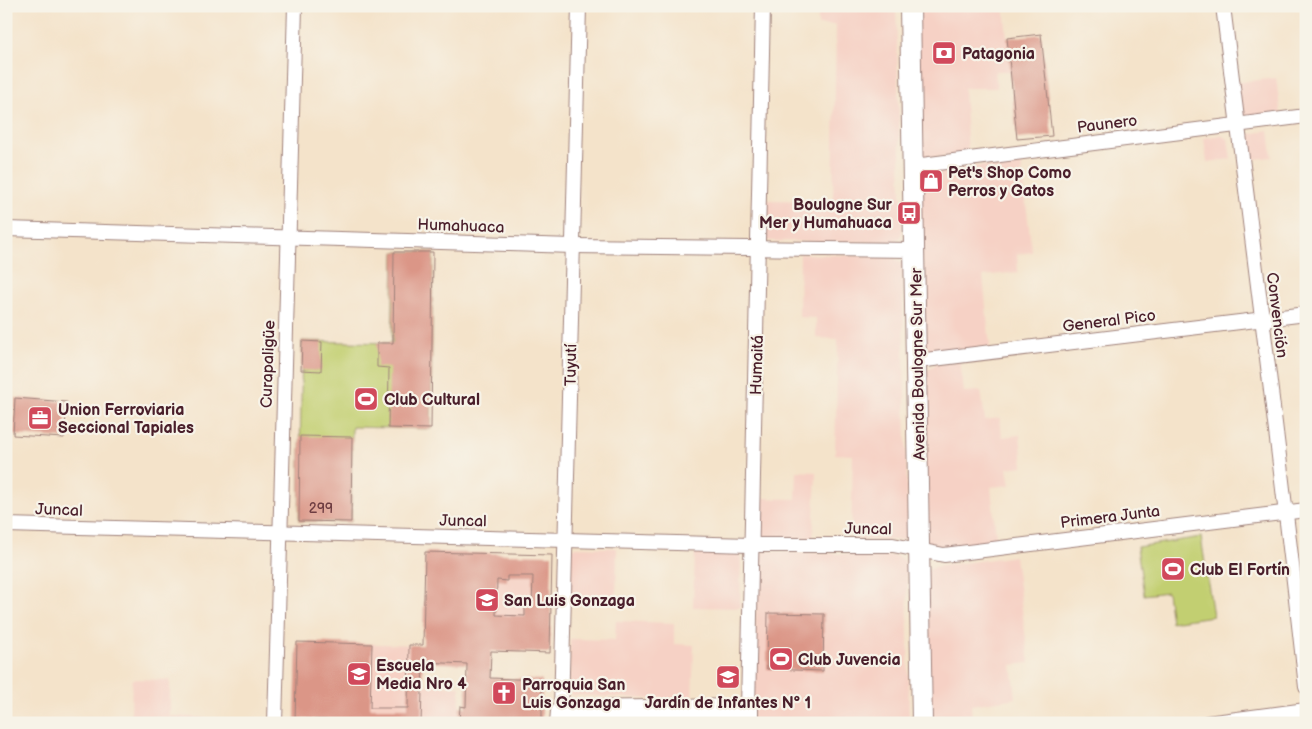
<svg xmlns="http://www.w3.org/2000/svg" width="1312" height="729" font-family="'Balsamiq Sans',sans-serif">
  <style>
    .built { fill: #f6d1c5 }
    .green { fill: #c2cf71; stroke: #86774e }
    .building { fill: #db9687; fill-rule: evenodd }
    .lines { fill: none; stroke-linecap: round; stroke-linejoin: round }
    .street-casing { stroke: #9f817a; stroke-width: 16 }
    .secondary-casing { stroke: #9f817a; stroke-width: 22 }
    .street { stroke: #fff; stroke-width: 14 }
    .secondary { stroke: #fff; stroke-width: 20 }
    .labels { text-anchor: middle; stroke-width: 4.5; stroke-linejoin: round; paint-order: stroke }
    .number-label { font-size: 14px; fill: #6e3d42 }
    .poi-label { font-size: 16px; font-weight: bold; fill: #4a1f2b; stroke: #f7f3e8; text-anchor: start }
    .street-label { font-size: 16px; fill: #4a1f2b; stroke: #f7f3e8 }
  </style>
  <rect width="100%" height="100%" fill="#f7f3e8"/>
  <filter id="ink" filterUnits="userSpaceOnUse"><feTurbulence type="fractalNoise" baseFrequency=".02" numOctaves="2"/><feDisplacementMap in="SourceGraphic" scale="10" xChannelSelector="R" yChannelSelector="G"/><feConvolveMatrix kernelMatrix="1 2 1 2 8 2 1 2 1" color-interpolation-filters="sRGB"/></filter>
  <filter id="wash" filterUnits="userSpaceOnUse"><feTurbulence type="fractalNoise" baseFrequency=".0096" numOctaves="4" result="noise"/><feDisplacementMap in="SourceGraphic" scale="20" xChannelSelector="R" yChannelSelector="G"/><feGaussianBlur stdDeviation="1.12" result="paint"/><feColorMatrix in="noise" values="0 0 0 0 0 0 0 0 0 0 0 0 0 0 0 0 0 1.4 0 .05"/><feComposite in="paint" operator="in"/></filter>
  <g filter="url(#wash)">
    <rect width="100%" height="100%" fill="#f4e3ca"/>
    <!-- built -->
    <g class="built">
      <polygon points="818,6 896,6 902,233 900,237 893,242 769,241 765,239 762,200 833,201 836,25 818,25"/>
      <polygon points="913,6 1004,6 1010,71 995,71 997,88 964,88 968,154 925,158 920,157"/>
      <polygon points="1276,78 1281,115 1245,120 1241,117 1235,83"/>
      <polygon points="1269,130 1272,157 1245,160 1244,138 1246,135"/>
      <polygon points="1220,135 1228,139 1231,159 1207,162 1204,138"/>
      <polygon points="1021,163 1032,252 1017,254 1018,272 983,276 990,347 925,354 920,171"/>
      <polygon points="800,254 893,257 902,263 908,532 903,540 851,540 853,455 835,454 838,339 816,338 816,318 799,317"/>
      <polygon points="960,362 964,392 981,391 985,420 1000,418 1002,437 1020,435 1023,466 1007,468 1010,485 991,487 997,546 944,553 927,546 923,374 936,364"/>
      <polygon points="797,471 816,472 813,541 760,539 756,537 754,498 796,499"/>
      <polygon points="576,547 617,548 616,604 570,603 571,550"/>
      <polygon points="761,551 896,556 904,560 907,567 909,723 752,723 758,552"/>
      <polygon points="425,552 552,555 550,653 483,651 482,664 423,663 422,685 460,686 459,723 295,719 297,642 423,645"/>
      <polygon points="695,552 735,553 741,557 740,608 693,607"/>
      <polygon points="1015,556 1029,663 1012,665 1016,698 971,705 972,723 928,723 926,571 935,567"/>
      <polygon points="616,621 674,623 674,644 694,645 692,701 572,695 569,687 570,639 615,640"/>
      <polygon points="132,679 170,680 170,716 207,718 207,723 99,723 99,716 131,717"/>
    </g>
    <!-- green -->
    <g class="green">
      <polygon points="394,252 433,252 431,429 352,427 351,522 299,521 302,341 392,343"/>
      <polygon points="1201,537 1213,616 1171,622 1167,592 1144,595 1137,547"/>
      <polygon points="575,721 735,722 575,723"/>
    </g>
    <g id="blocks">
      <!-- building -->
      <g class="building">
        <polygon points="1041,34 1052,136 1017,139 1007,38"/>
        <polygon points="394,252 433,252 431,429 388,428 389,368 377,367 377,343 393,343"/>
        <polygon points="302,341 322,342 321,371 301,370"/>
        <polygon points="15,398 67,402 64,438 13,435"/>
        <polygon points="300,436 352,437 351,522 299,521"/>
        <path d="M 425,552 L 552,555 L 550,653 L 491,651 L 490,678 L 542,680 L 542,719 L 503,718 L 503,723 L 459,723 L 460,706 L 466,707 L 467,664 L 423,662 L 421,723 L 295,719 L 297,642 L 372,644 L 370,708 L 408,708 L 409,645 L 423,645 ZM 507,576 L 533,576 L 532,606 L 525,606 L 525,616 L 496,615 L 497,580 L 507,581 Z"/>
        <polygon points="768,613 824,614 823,671 767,669"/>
      </g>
    </g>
  </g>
  <g filter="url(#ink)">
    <use href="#blocks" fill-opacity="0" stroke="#9f817a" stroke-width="1"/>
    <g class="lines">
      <defs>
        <g id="street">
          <path d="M 1223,6 C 1251,233 1281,460 1306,687"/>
          <polyline points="914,166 1306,116"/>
          <polyline points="6,229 573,246 915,250"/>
          <polyline points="917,361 1306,314"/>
          <polyline points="6,525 750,545 893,545 944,555 1306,510"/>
          <polyline points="748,709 763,6"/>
          <polyline points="561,711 579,6"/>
          <polyline points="275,723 295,6"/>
          <polyline points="1207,723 1306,710"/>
        </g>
        <g id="secondary">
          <polyline points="910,6 922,723"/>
          <polyline points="560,723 561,711 748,709 748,723"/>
        </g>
      </defs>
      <!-- street casing -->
      <use href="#street" class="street-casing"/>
      <!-- secondary casing -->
      <use href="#secondary" class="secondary-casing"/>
      <!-- street -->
      <use href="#street" class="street"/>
      <!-- secondary -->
      <use href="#secondary" class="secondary"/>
    </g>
  </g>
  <!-- icons -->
  <defs>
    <symbol id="bank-square" viewBox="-11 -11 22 22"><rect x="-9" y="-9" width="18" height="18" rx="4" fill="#d1495b" stroke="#f7f3e8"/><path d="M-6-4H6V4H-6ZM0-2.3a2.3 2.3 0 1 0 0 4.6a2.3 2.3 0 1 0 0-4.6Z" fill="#fff"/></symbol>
    <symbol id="shop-square" viewBox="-11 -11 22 22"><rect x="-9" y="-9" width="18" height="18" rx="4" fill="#d1495b" stroke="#f7f3e8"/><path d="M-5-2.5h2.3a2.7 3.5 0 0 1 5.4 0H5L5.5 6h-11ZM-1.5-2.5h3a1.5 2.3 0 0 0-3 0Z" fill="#fff"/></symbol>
    <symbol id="bus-square" viewBox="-11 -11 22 22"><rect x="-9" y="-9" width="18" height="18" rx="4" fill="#d1495b" stroke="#f7f3e8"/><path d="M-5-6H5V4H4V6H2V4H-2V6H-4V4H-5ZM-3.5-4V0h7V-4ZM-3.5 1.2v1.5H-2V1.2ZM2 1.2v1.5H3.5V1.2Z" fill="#fff"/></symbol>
    <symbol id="stadium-square" viewBox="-11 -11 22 22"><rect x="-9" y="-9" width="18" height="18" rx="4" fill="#d1495b" stroke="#f7f3e8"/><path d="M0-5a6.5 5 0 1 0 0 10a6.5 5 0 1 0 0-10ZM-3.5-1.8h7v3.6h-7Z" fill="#fff"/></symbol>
    <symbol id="office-square" viewBox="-11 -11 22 22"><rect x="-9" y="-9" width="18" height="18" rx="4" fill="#d1495b" stroke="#f7f3e8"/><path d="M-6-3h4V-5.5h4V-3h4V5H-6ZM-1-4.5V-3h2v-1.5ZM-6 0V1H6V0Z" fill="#fff"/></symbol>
    <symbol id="school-square" viewBox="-11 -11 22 22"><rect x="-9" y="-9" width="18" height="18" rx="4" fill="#d1495b" stroke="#f7f3e8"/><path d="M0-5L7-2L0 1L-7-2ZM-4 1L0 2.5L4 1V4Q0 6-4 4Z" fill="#fff"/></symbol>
    <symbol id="church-square" viewBox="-11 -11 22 22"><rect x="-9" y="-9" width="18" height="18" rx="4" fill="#d1495b" stroke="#f7f3e8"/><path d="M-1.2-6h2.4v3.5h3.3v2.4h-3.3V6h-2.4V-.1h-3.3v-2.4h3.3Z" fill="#fff"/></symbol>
  </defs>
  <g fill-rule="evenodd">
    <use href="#bank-square" x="930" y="39" width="28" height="28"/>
    <use href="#shop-square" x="917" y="167" width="28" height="28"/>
    <use href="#bus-square" x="895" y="199" width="28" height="28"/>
    <use href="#stadium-square" x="352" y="385" width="28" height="28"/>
    <use href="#office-square" x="26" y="404" width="28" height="28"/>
    <use href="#stadium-square" x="1159" y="555" width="28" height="28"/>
    <use href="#school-square" x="473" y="586" width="28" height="28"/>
    <use href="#stadium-square" x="767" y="645" width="28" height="28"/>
    <use href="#school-square" x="345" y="660" width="28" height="28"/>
    <use href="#school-square" x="714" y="663" width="28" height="28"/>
    <use href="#church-square" x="490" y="679" width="28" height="28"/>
  </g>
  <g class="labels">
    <!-- number labels -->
    <g class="number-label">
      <text x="321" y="513">299</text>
    </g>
    <!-- poi labels -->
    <g class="poi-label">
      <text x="962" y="59">Patagonia</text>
      <text x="948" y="178">Pet's Shop Como<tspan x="948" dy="18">Perros y Gatos</tspan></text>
      <text x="892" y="210" text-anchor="end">Boulogne Sur<tspan x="892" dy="18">Mer y Humahuaca</tspan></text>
      <text x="384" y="405">Club Cultural</text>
      <text x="58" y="415">Union Ferroviaria<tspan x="58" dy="18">Seccional Tapiales</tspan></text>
      <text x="1190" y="575">Club El Fortín</text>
      <text x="504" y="606">San Luis Gonzaga</text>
      <text x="798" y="665">Club Juvencia</text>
      <text x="376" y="671">Escuela<tspan x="376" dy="18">Media Nro 4</tspan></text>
      <text x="522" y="690">Parroquia San<tspan x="522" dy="18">Luis Gonzaga</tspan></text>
      <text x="728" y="708" text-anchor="middle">Jardín de Infantes Nº 1</text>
    </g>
    <!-- street labels -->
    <g class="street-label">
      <text transform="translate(1107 123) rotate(-7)" y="6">Paunero</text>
      <text transform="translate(461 225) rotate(2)" y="6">Humahuaca</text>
      <text transform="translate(1278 315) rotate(83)" y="6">Convención</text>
      <text transform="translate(1109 320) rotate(-7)" y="6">General Pico</text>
      <text transform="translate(267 364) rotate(-88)" y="6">Curapaligüe</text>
      <text transform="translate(917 364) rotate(-91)" y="6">Avenida Boulogne Sur Mer</text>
      <text transform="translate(570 365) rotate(-89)" y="6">Tuyutí</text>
      <text transform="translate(756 365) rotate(-88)" y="6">Humaitá</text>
      <text transform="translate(59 509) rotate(2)" y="6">Juncal</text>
      <text transform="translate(1110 516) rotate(-7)" y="6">Primera Junta</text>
      <text transform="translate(463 520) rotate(1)" y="6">Juncal</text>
      <text transform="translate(868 528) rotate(1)" y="6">Juncal</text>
    </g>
  </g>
  <!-- margin -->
  <rect width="1312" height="729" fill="none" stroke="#f7f3e8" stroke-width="25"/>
</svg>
